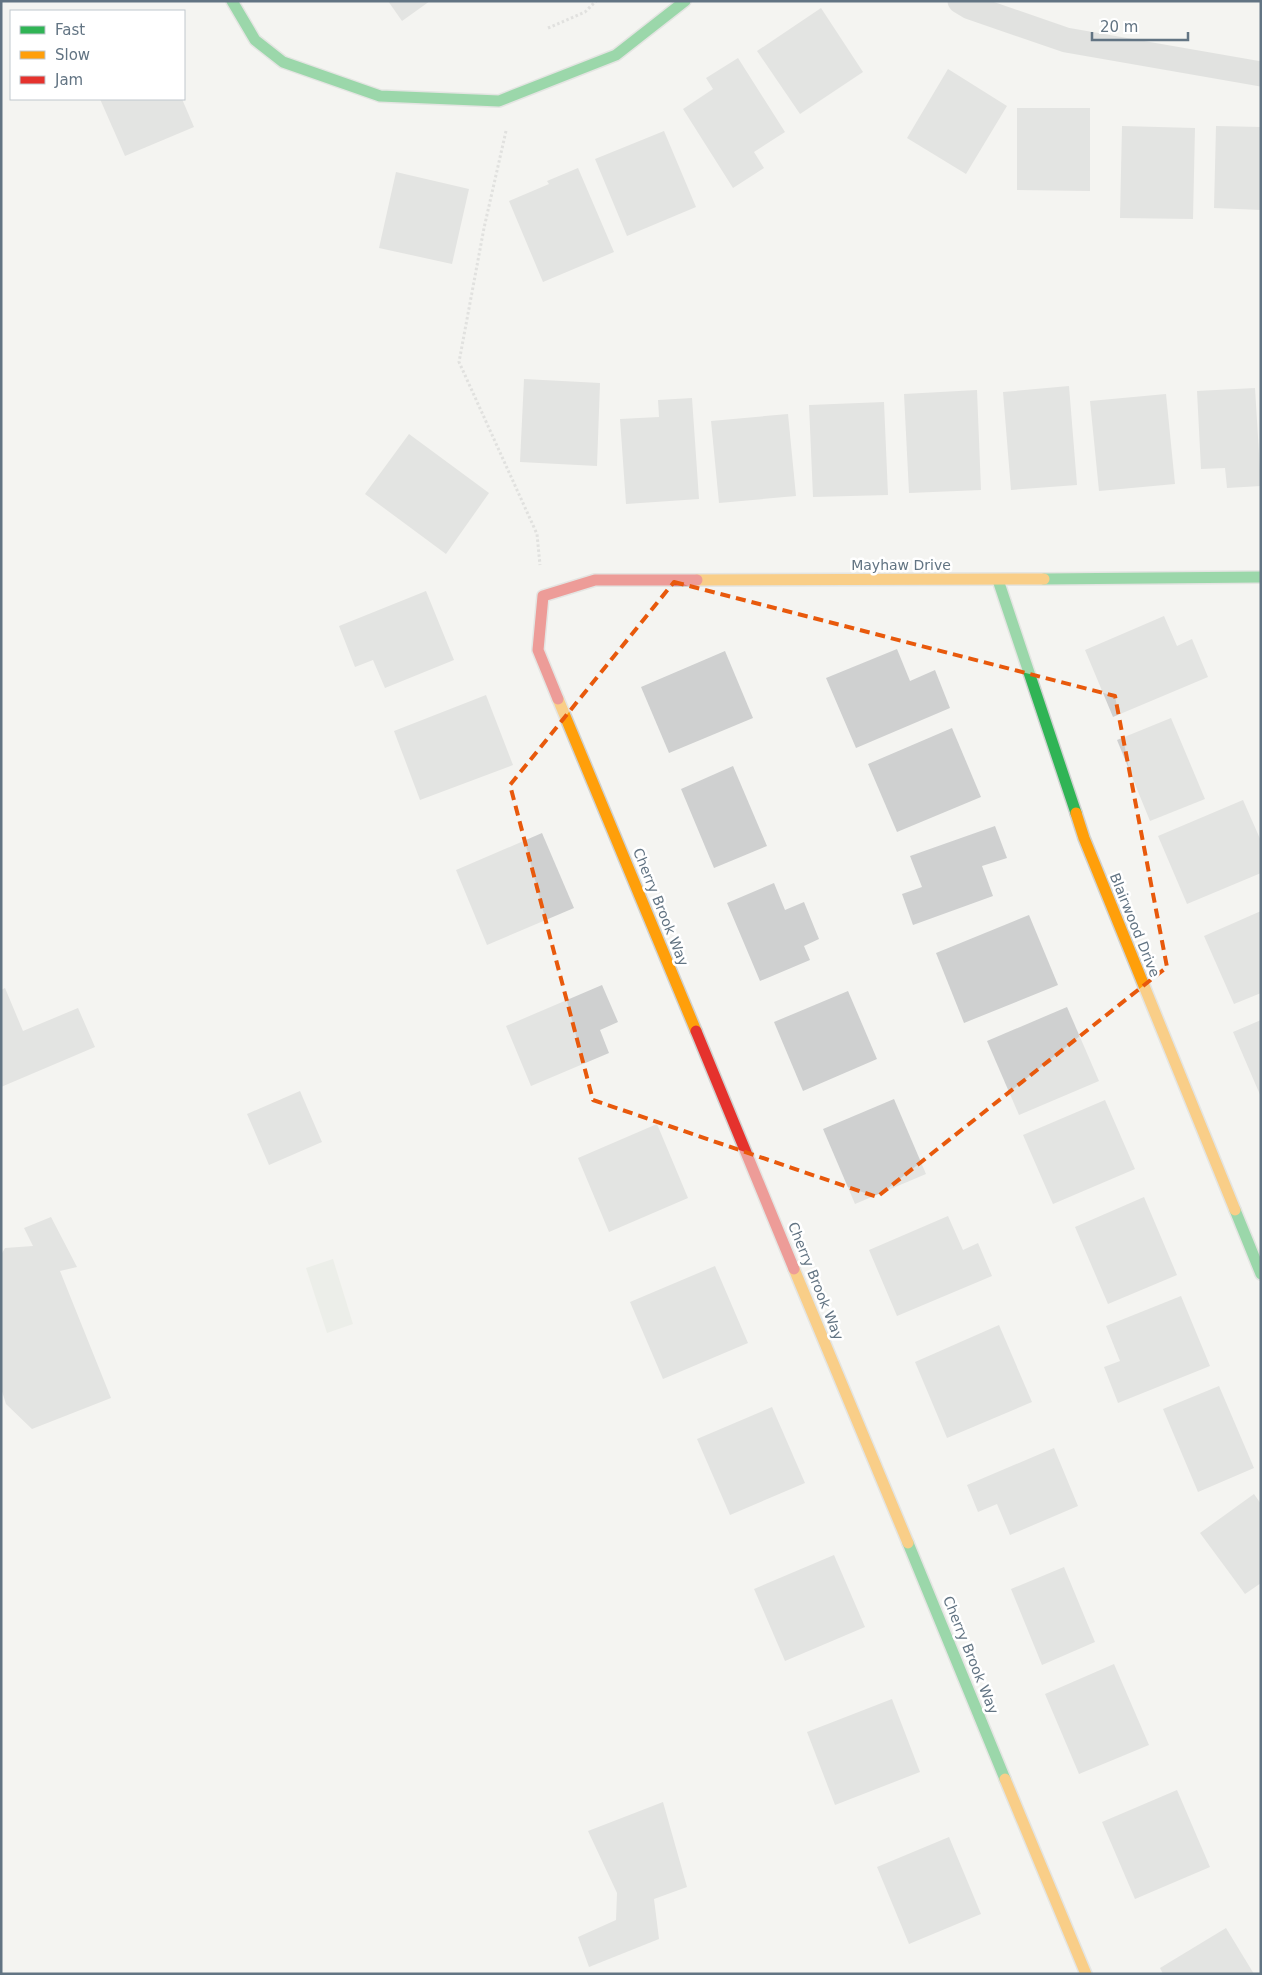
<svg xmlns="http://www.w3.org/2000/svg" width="1262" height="1975" font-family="'DejaVu Sans',sans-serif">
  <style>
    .green { fill: #e3e7df }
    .building { fill: #cfd0d0 }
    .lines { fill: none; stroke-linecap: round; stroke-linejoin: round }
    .fast-casing { stroke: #d0d2d1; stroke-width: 14 }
    .slow-casing { stroke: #d0d2d1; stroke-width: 14 }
    .jam-casing { stroke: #d0d2d1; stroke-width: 14 }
    .path { stroke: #c9caca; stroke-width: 3; stroke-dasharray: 2.5 2.5; stroke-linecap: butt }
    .street { stroke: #cbcdcd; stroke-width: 25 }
    .fast { stroke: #30b455; stroke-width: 11 }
    .slow { stroke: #ff9f0a; stroke-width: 11 }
    .jam { stroke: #e5322d; stroke-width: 11 }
    .marked { fill: none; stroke: #e8590c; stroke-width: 4; stroke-dasharray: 10 6; stroke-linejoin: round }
    .labels { text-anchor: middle; stroke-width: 5; stroke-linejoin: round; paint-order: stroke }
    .street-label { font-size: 14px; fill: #627483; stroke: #fff }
  </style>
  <rect width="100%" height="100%" fill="#f4f4f1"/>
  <!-- green -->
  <polygon class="green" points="333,1259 353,1324 327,1333 306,1268"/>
  <!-- building -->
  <g class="building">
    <polygon points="388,1 430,1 402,21"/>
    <polygon points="821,8 863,72 800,114 757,51"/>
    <polygon points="738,58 785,132 754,152 764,168 733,188 683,109 713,89 706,78"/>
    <polygon points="948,69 1007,106 966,174 907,138"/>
    <polygon points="100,99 182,99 194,127 125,156"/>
    <polygon points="1017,108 1090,108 1090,191 1017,190"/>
    <polygon points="1122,126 1195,128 1193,219 1120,218"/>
    <polygon points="1216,126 1261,127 1261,210 1214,208"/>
    <polygon points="664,131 696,207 627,236 595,159"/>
    <polygon points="578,168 614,252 543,282 509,201 549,184 547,181"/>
    <polygon points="396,172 469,189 452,264 379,248"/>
    <polygon points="524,379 600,383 597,466 520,462"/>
    <polygon points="1069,386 1077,485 1011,490 1003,392"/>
    <polygon points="1255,388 1261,486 1227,488 1225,468 1201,469 1197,391"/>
    <polygon points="977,390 981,490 909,493 904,394"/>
    <polygon points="1166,394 1175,484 1099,491 1090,401"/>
    <polygon points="692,398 699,499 626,504 620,419 659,417 658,400"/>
    <polygon points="884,402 888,495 813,497 809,405"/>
    <polygon points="788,414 796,496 719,503 711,421"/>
    <polygon points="409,434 489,493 446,554 365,494"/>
    <polygon points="426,591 454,660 385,688 373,660 355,667 339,626"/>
    <polygon points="1164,616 1177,646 1192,639 1208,677 1113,717 1085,650"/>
    <polygon points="897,649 910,681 935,670 950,708 856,748 826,678"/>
    <polygon points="725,651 753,718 669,753 641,687"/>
    <polygon points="486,695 513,765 420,800 394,731"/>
    <polygon points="1171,718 1205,799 1150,821 1117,740"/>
    <polygon points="952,728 981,797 897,832 868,764"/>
    <polygon points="733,766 767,846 714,868 681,789"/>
    <polygon points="1243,800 1261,841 1261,873 1187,904 1158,836"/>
    <polygon points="995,826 1007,858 982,866 993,896 913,925 902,894 922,887 910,856"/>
    <polygon points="542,833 574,908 487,945 456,870"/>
    <polygon points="774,883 785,910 804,902 819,939 804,946 810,960 760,981 727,903"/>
    <polygon points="1261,911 1261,993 1234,1004 1204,936"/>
    <polygon points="1029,915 1058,985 964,1023 936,953"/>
    <polygon points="602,985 618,1022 600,1030 609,1053 531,1086 506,1026"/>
    <polygon points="5,988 23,1031 78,1008 95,1047 1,1087 1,990"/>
    <polygon points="848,991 877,1059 803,1091 774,1022"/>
    <polygon points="1067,1007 1099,1081 1019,1115 987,1041"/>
    <polygon points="1261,1020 1261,1097 1233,1032"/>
    <polygon points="300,1091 322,1142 269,1165 247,1114"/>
    <polygon points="894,1099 926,1174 855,1204 823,1129"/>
    <polygon points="1105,1100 1135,1169 1053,1204 1023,1135"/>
    <polygon points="657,1124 688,1198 609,1232 578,1158"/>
    <polygon points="1144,1197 1177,1275 1108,1304 1075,1227"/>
    <polygon points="948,1216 963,1250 978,1243 992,1276 897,1316 869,1250"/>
    <polygon points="51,1217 77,1267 60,1271 111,1398 32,1429 6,1404 1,1388 1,1255 5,1248 33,1246 24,1228"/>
    <polygon points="715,1266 748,1343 663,1379 630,1302"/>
    <polygon points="1181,1296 1210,1366 1118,1403 1104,1367 1120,1361 1106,1326"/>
    <polygon points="999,1325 1032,1402 947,1438 915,1362"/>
    <polygon points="1219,1386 1254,1468 1198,1492 1163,1409"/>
    <polygon points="772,1407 805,1483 730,1515 697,1439"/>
    <polygon points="1054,1448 1078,1506 1010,1535 997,1504 978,1512 967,1485"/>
    <polygon points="1254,1494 1261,1504 1261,1583 1245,1594 1200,1533"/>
    <polygon points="834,1555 865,1627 785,1661 754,1589"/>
    <polygon points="1064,1567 1095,1642 1042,1665 1011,1589"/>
    <polygon points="1114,1664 1149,1745 1079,1774 1045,1694"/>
    <polygon points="892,1699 920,1772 835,1805 807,1732"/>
    <polygon points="1177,1790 1210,1867 1135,1899 1102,1822"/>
    <polygon points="663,1802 687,1887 654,1899 659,1939 589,1967 578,1937 616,1920 617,1893 588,1831"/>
    <polygon points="949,1837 981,1914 909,1944 877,1867"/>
    <polygon points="1226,1928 1254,1974 1163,1974 1160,1968"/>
  </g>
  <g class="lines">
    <defs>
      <g id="fast">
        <polyline points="232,1 255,40 283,62 380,96 499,101 616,55 685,1"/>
        <polyline points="1044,579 1261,577"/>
        <polyline points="998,580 1076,813"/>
        <polyline points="1235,1210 1261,1274"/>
        <polyline points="908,1543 1005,1779"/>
      </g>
      <g id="slow">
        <polyline points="697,580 1044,579"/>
        <polyline points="558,699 696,1031"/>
        <polyline points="1076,813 1084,838 1235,1210"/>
        <polyline points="794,1269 908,1543"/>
        <polyline points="1005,1779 1086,1974"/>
      </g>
      <g id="jam">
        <polyline points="558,699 538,650 543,596 595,580 697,580"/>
        <polyline points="696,1031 794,1269"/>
      </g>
    </defs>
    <!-- fast casing -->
    <use href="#fast" class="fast-casing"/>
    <!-- slow casing -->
    <use href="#slow" class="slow-casing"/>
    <!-- jam casing -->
    <use href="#jam" class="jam-casing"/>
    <!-- path -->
    <g class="path">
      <polyline points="548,28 585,12 596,1"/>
      <polyline points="506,131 484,228 459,362 537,534 540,565"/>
    </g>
    <!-- street -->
    <polyline class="street" points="960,1 970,7 1066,40 1261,74"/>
    <!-- fast -->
    <use href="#fast" class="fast"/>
    <!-- slow -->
    <use href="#slow" class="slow"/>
    <!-- jam -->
    <use href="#jam" class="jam"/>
  </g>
  <!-- marked area -->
  <path d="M0 0H1262V1975H0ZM 674,582 L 1115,696 L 1167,967 L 877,1197 L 593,1100 L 510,785 Z" fill="#f4f4f1" fill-opacity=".55" fill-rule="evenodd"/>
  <path class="marked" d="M 674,582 L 1115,696 L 1167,967 L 877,1197 L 593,1100 L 510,785 Z"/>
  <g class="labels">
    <!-- street labels -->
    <g class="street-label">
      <text x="901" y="570">Mayhaw Drive</text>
      <text transform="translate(661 907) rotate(68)" y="5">Cherry Brook Way</text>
      <text transform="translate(1135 925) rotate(68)" y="5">Blairwood Drive</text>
      <text transform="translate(816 1281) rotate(68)" y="5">Cherry Brook Way</text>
      <text transform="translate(971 1655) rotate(68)" y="5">Cherry Brook Way</text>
    </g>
  </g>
  <!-- border -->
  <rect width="1262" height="1975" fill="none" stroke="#627483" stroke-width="5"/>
  <!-- legend -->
  <rect x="10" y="10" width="175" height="90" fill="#ffffff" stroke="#c0c7cd"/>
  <rect x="20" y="26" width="25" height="8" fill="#30b455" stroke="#c0c7cd"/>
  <text x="55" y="35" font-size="15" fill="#627483">Fast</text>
  <rect x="20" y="51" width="25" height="8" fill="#ff9f0a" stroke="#c0c7cd"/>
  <text x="55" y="60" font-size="15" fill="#627483">Slow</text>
  <rect x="20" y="76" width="25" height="8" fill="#e5322d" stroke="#c0c7cd"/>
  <text x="55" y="85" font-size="15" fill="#627483">Jam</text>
  <!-- scale -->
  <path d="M1092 32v8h96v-8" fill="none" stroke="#627483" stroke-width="2.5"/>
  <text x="1100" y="32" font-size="15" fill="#627483" stroke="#ffffff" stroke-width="4" paint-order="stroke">20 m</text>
</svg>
